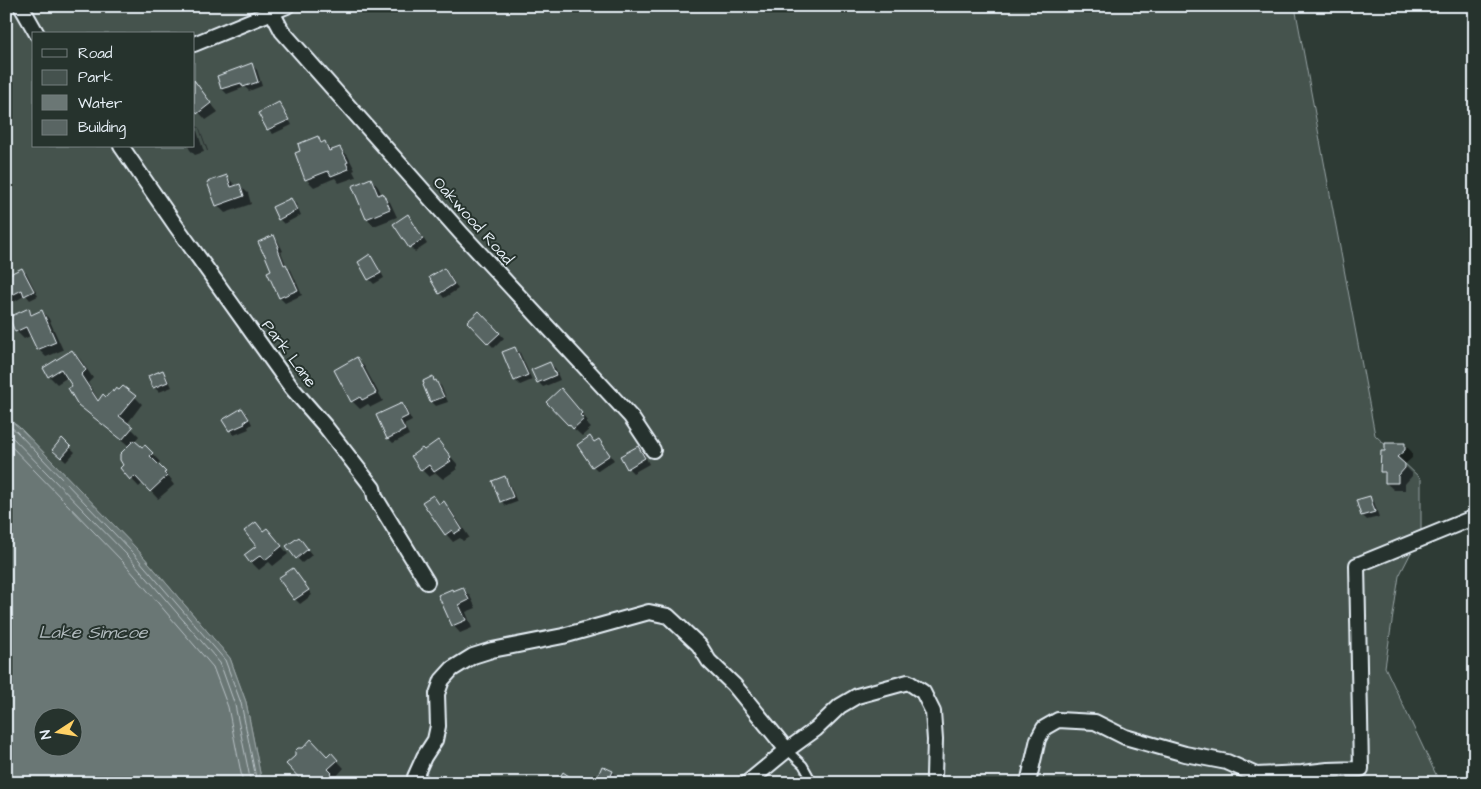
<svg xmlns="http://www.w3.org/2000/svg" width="1481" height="789" font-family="'Architects Daughter',sans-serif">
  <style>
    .green { fill: #45524e; stroke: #96a2a3; fill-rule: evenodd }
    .water { fill: #6b7775; stroke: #9da8a9; fill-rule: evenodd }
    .shadow { fill: #0007 }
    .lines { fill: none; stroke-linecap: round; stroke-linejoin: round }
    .shore { stroke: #b6c0c4; stroke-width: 1 }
    .building { fill: #596563; stroke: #e8f1f8 }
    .lane-casing { stroke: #e8f1f8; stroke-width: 11 }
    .street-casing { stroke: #e8f1f8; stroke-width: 18 }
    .lane { stroke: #26332d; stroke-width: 7 }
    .street { stroke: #26332d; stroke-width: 14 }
    .labels { text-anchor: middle; stroke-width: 4; stroke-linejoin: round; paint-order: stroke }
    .street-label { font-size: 16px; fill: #e8f1f8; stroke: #26332d }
    .water-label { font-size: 18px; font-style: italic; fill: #b0babd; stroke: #26332d }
  </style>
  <rect width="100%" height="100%" fill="#2e3b35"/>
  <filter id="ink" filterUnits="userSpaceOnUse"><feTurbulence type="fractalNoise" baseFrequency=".02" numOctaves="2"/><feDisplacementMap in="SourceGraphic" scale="10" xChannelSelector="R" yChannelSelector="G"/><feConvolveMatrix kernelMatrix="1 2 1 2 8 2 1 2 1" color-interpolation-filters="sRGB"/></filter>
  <g filter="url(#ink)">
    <!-- green -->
    <path class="green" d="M 6,6 L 1297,6 L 1296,12 L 1375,435 L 1421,479 L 1421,533 L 1399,576 L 1385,667 L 1440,783 L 262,783 L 246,702 L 230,658 L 137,549 L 20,428 L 6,417 ZM 34,34 L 194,34 L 194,146 L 34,146 Z"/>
    <!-- water -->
    <path class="water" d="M 6,417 L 20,428 L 137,549 L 230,658 L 246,702 L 262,783 L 6,783 ZM 42,716 L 72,716 L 72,746 L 42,746 Z"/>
    <!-- shadow -->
    <g class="shadow">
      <polygon points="252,65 257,70 262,86 249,91 245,87 227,94 222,89 218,77"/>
      <polygon points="199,89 218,112 206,120 194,107 194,92"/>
      <polygon points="279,103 283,108 292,125 273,134 268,129"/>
      <polygon points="195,124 200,129 208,151 207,151 199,128 196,128 204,152 195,155 190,150 188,146 194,146 194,125"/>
      <polygon points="317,137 333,151 340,148 348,156 355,170 353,171 356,177 339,183 335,178 314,187 306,179 302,152"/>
      <polygon points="226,176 234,184 235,187 240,186 248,193 251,204 225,213 217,205"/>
      <polygon points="371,179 378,187 382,195 390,202 397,217 374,226 367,218"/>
      <polygon points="291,199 296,204 301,215 284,224 279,219"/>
      <polygon points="408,216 412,221 427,244 415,252 410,247"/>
      <polygon points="273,236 278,241 283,251 281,252 286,265 291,270 302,295 285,303 280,298 269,273 273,271"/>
      <polygon points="370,256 375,261 384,278 374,284 369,279"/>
      <polygon points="22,269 27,274 38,296 30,300 26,295 10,304 6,300 6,272 9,276"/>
      <polygon points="444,269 449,274 458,289 444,298 440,293"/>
      <polygon points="28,310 34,315 42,311 49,319 63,350 46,357 38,349 32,335 24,339 16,331"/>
      <polygon points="479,312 504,338 494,348 469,322"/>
      <polygon points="515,348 520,353 532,380 520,385 515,380"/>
      <polygon points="72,351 80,359 93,378 88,383 99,401 107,399 135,397 142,404 127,424 139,436 134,442 142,449 145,446 160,462 157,464 172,480 171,481 174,485 158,499 143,483 139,487 121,468 125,465 129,446 88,412 68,377 57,384 49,376"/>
      <polygon points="357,359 364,366 383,401 371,407 368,404 360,409 352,401"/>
      <polygon points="550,364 555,368 560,380 543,387 538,382"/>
      <polygon points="162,372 167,377 172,387 159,392 154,387 150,377"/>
      <polygon points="432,378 441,386 448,402 436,406 432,402 425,386"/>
      <polygon points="569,398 588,421 586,423 591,428 582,436 569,424 548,402"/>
      <polygon points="401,404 406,409 412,421 404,425 409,435 393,443 388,438"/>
      <polygon points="242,409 247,414 252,424 248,427 249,429 234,435 230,430"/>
      <polygon points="62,440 75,452 66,462 53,450"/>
      <polygon points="599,440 614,460 598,471 593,466"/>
      <polygon points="438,442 458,465 456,467 457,469 443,479 436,473 429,477 422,470 424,451"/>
      <polygon points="1404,444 1412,452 1412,458 1404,465 1412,473 1412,476 1405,484 1405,490 1394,490 1386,483 1386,476 1382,471"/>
      <polygon points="638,447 643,452 649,464 633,473 628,468"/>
      <polygon points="504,478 509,483 517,502 506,506 501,501"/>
      <polygon points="433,497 440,504 443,502 451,510 469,537 463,541 460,538 453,542 446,534"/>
      <polygon points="1369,497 1374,502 1379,517 1367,520 1362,515"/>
      <polygon points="264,532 274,537 288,554 273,566 269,562 259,570 251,562"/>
      <polygon points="299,538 312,555 302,563 297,558"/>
      <polygon points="293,569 312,595 300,604 289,593"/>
      <polygon points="463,588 470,596 476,608 466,612 472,628 460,633 453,625 453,592"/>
      <polygon points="331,754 344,768 335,778 338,781 337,783 301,783 301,777"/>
      <polygon points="613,772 620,780 619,783 597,783"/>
    </g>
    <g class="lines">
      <!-- shore -->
      <g class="shore">
        <polyline points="6,423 17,432 133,553 225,660 241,703 257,783"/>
        <polyline points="6,431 129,557 220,663 235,705 251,783"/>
        <polyline points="6,441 123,562 213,667 228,707 243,783"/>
      </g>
    </g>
    <!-- building -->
    <g class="building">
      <polygon points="252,63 258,82 243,87 241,83 221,89 217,76"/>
      <polygon points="194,80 211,103 197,114 194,109"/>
      <polygon points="279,102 289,120 267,130 258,113"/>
      <polygon points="318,136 321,143 325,141 329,151 340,147 348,162 346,163 349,169 331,176 328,171 305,180 295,153 300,151 298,144"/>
      <polygon points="227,175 231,187 240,184 244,196 216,206 207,182"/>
      <polygon points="371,178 378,195 383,193 390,209 366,219 352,186"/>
      <polygon points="291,198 297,210 278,220 272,207"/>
      <polygon points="408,214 423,239 409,248 393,224"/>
      <polygon points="274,235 279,247 277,247 284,265 286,264 298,290 279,298 267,272 271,270 264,253 263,253 258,242"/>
      <polygon points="370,254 381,273 368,280 358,262"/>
      <polygon points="22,268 34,291 24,296 22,290 6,298 6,276"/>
      <polygon points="444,268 454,284 439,294 429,277"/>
      <polygon points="29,308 31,315 42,310 56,342 37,350 26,327 15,332 9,317"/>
      <polygon points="479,311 500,333 488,344 467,322"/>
      <polygon points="515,347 528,375 514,381 502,352"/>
      <polygon points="72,350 86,370 81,375 98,401 103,394 106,397 112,390 113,392 116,388 119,390 123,386 136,396 119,416 133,427 122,440 78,405 68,388 72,386 61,369 48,377 43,368"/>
      <polygon points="357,357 376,393 362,400 360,397 351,402 334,370"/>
      <polygon points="550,362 556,375 537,383 531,370"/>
      <polygon points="163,370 168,382 153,388 148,376"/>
      <polygon points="433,376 434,381 436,380 444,397 430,402 423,385 424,384 423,381"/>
      <polygon points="561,388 582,413 580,415 584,419 573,429 569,424 568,425 546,402"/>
      <polygon points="402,403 408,416 400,420 405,430 387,439 376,415"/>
      <polygon points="242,408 249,419 244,422 245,424 229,431 222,420"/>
      <polygon points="590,436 594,442 599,439 610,455 592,467 577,445"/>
      <polygon points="62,438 71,447 61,458 52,450"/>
      <polygon points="134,440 142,447 145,445 153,453 150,456 166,472 164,473 167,476 150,492 135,476 130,480 120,468 123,465 120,460 120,454"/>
      <polygon points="438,440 451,457 449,459 451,461 434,472 429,465 421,471 411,456 422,448 424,450"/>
      <polygon points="1385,443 1405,443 1405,450 1397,457 1405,464 1405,468 1398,476 1398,483 1385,483 1385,472 1380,472 1381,451 1385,451"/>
      <polygon points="638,446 645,458 627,469 620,456"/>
      <polygon points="505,476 513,497 500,502 492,481"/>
      <polygon points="433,495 439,504 444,501 462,529 454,534 452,530 445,535 422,502"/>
      <polygon points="1370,496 1375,512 1361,516 1356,500"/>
      <polygon points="256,522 263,531 267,528 282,546 265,560 261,555 250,563 244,555 256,546 244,531"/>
      <polygon points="299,537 308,549 296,559 286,546"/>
      <polygon points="293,568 309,590 294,600 278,578"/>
      <polygon points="463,587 469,600 459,605 466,620 452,626 438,595 452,589 453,591"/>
      <polygon points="311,739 327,756 331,752 338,760 328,769 332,773 322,783 304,783 286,764 295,756 295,751 298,748 303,748"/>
      <polygon points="602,766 613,771 608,783 595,783"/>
      <polygon points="563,772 579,783 556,783"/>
    </g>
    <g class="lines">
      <defs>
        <polyline id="lane" points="787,750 803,765 813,783"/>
        <g id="street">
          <polyline points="21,6 37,34"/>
          <polyline points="272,12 282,31 460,232 631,417 653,450"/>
          <polyline points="194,44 287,6"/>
          <polyline points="121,146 176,226 291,387 325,426 373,488 375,497 427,582"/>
          <polyline points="424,783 415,777 424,757 435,740 438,726 437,694 442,680 452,669 473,656 492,650 563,636 649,612 668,616 699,645 709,661 734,685 787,750"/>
          <polyline points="747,783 787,750 816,729 840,706 857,696 908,682 923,692 933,712 935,740 934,776 935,783"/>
          <polyline points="1028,783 1038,739 1044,728 1058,720 1095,722 1125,737 1185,754 1227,762 1256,775 1302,773 1328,770 1361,769 1357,565 1475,517"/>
        </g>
      </defs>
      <!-- lane casing -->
      <use href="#lane" class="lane-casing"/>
      <!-- street casing -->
      <use href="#street" class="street-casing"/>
      <!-- lane -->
      <use href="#lane" class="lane"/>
      <!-- street -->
      <use href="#street" class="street"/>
    </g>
  </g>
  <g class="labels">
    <!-- street labels -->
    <g class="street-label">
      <text transform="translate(474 220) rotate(48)" y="6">Oakwood Road</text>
      <text transform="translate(290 353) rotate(53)" y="6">Park Lane</text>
    </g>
    <!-- water labels -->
    <g class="water-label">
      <text x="93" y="638">Lake Simcoe</text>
    </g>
  </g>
  <!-- margin -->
  <rect width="1481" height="789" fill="none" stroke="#26332d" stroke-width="25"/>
  <rect x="12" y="12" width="1456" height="764" fill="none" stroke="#e8f1f8" stroke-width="2" filter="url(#ink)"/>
  <!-- legend -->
  <rect x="32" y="32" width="162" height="115" fill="#26332d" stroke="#747f7e"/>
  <rect x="42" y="49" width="25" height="8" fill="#26332d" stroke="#747f7e"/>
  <text x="78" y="58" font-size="15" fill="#e8f1f8">Road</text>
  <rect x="42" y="70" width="25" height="15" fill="#45524e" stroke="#747f7e"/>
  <text x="78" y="82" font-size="15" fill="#e8f1f8">Park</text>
  <rect x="42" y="95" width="25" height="15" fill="#6b7775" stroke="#747f7e"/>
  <text x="78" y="108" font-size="15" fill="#e8f1f8">Water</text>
  <rect x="42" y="120" width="25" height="15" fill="#596563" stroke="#747f7e"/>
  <text x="78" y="132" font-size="15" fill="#e8f1f8">Building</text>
  <!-- north arrow -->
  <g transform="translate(58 732) rotate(258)"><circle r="24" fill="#26332d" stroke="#747f7e"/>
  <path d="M0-4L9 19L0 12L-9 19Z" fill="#ffd166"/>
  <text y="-8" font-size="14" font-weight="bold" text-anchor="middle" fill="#e8f1f8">N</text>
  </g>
</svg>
